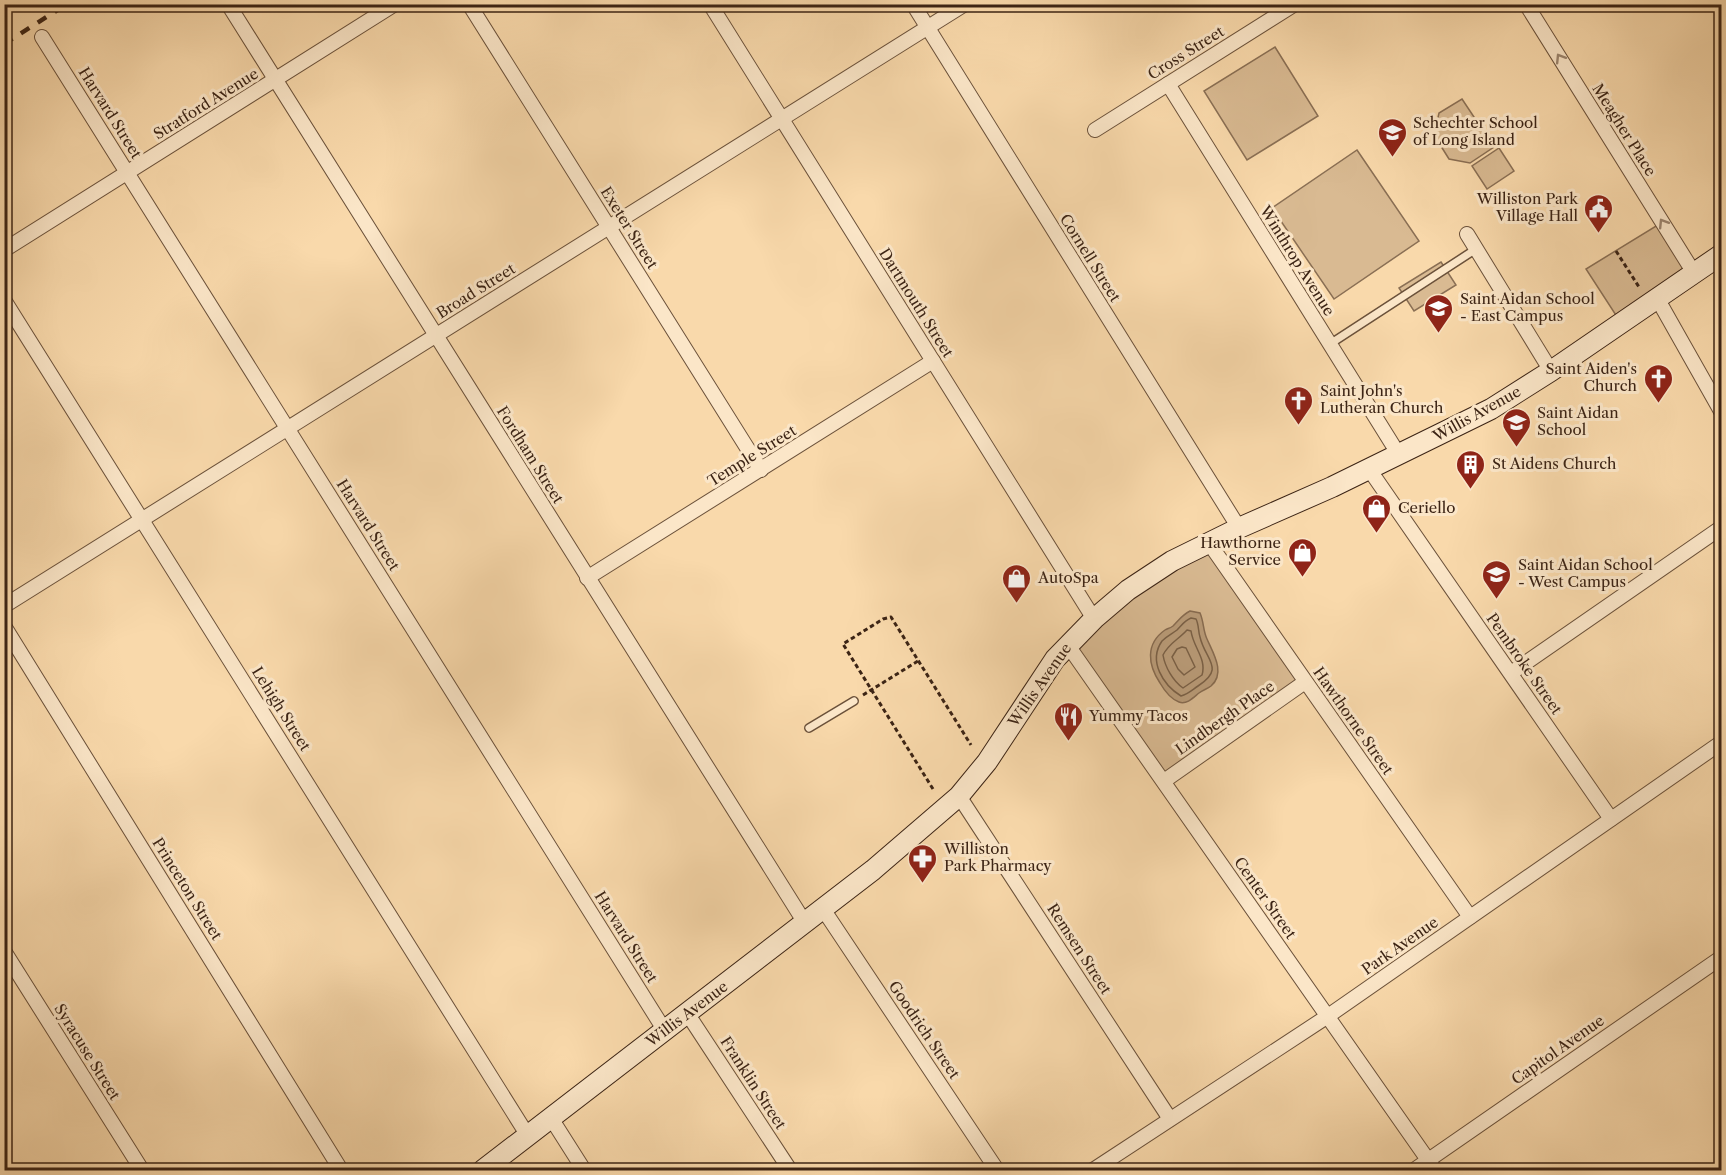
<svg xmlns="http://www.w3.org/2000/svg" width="1726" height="1175" font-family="'Libre Caslon Text',serif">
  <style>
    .green { fill: #d9ba92; stroke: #8a6f54; stroke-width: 1.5 }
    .water { fill: #b99b78; stroke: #876b50; stroke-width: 1.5 }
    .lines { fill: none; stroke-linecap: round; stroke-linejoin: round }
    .shore { stroke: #7a6046; stroke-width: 1.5 }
    .service-casing { stroke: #6b513a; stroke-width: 10 }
    .minor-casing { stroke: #6b513a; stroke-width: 16 }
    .secondary-casing { stroke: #3c2415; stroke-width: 22 }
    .path { stroke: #3c2415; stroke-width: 3; stroke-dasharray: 4.5 3; stroke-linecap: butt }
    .service { stroke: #fbe6c8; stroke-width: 7 }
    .minor { stroke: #fbe6c8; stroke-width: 14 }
    .secondary { stroke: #fbe6c8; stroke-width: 20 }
    .rail { stroke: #3c2415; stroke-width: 4.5; stroke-dasharray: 10 10; stroke-linecap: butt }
    .oneway { stroke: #9c856e }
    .labels { text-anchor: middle; stroke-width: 6; stroke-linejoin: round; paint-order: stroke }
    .street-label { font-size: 15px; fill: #3c2415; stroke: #fbe6c8 }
    .poi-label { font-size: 15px; fill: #3c2415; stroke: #fbe6c8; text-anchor: start }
  </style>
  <rect width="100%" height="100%" fill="#f9d9ab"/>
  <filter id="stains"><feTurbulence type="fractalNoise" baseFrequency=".00333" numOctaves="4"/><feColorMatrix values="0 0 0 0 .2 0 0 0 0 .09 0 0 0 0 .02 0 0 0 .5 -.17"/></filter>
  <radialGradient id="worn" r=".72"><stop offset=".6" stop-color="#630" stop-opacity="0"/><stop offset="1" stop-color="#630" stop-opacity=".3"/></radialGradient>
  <!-- green -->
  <g class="green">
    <polygon points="1275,47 1318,116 1247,160 1204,91"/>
    <polygon points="1462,99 1494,147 1470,163 1449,159 1434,135 1439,113"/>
    <polygon points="1499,148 1514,171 1487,189 1472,166"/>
    <polygon points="1357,150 1419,241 1334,299 1272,208"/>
    <polygon points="1661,223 1694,273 1621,323 1586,269"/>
    <polygon points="1441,262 1456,285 1414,311 1399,288"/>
    <polygon points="1210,545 1301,679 1162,778 1067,644 1094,619"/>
  </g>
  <!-- water -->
  <path class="water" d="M 1190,611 L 1200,613 C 1204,622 1203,631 1207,639 C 1213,653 1226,673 1211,686 C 1207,689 1203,690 1199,693 C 1194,697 1187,705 1179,702 C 1171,699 1164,690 1160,683 C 1148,665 1145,644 1165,630 C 1168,628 1169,629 1173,626 C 1179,620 1182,615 1190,611 Z"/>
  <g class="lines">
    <!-- shore -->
    <g class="shore">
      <path d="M 1191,618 L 1196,619 C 1199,625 1198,631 1200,637 C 1205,660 1226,668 1198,686 C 1192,690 1188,694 1181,696 C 1163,685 1148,661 1162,641 C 1167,636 1172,634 1177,630 C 1182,625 1184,621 1191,618 Z"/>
      <path d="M 1187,630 L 1191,631 C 1193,647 1207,659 1202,675 L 1183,688 C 1173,681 1165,667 1163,655 C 1169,643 1178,640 1187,630 Z"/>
      <polygon points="1182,647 1186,648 1195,667 1184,675 1178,669 1172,657 1177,649"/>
    </g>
    <defs>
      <g id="service">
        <polyline points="1330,344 1476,249"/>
        <polyline points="809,728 854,701"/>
      </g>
      <g id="minor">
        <polyline points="228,4 805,923"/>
        <polyline points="469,4 761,470"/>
        <polyline points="710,4 1094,619"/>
        <polyline points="913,4 1239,528"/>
        <polyline points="1526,4 1694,273"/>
        <polyline points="42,37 665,1031"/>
        <polyline points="1168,84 1399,455"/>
        <polyline points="1095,130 1295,4"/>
        <polyline points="1467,234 1551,371"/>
        <polyline points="4,250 395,4"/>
        <polyline points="1657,298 1722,413"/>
        <polyline points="4,300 528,1136"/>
        <polyline points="1369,469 1611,819"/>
        <polyline points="1209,543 1470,917"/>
        <polyline points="587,578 933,361"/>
        <polyline points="4,606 965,4"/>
        <polyline points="4,626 341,1170"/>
        <polyline points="1067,644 1435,1170"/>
        <polyline points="1511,673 1722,527"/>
        <polyline points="1164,781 1305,682"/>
        <polyline points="959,796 1170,1119"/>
        <polyline points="823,909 997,1170"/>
        <polyline points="4,951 142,1170"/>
        <polyline points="687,1013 790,1170"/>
        <polyline points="551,1118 584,1170"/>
        <polyline points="1093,1170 1328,1016 1722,742"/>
        <polyline points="1414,1170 1722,957"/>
        <polyline points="1718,1170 1722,1168"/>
      </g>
      <polyline id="secondary" points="483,1170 873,870 959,796 987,762 1055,659 1094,619 1128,590 1172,561 1239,528 1332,487 1491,409 1551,371 1722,254"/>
    </defs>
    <!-- service casing -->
    <use href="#service" class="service-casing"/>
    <!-- minor casing -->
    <use href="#minor" class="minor-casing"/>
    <!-- secondary casing -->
    <use href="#secondary" class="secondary-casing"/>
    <!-- path -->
    <g class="path">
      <polyline points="1616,251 1639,287"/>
      <polyline points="863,695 918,661"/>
      <polyline points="933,789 843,644 883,619 891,617 971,745"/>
    </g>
    <!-- service -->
    <use href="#service" class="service"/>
    <!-- minor -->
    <use href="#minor" class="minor"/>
    <!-- secondary -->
    <use href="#secondary" class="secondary"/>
    <!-- rail -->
    <polyline class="rail" points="4,44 67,4"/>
  </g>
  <!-- one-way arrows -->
  <defs><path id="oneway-chevron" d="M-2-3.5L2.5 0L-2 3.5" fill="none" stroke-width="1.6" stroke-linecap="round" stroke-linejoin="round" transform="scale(1.5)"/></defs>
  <g class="oneway">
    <use href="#oneway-chevron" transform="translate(1560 58) rotate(-122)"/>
    <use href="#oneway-chevron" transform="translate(1663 223) rotate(-122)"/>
  </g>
  <!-- icons -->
  <defs>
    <symbol id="school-pin" viewBox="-11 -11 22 30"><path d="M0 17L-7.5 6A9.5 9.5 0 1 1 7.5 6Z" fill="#8f2418" stroke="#fbe6c8"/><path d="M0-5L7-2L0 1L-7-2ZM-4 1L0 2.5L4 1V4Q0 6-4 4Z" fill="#fff"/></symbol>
    <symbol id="civic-pin" viewBox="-11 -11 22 30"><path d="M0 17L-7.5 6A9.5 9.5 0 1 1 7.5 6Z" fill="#8f2418" stroke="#fbe6c8"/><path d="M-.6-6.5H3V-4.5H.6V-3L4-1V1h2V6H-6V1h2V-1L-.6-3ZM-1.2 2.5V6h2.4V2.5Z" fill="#fff"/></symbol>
    <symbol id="church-pin" viewBox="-11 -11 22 30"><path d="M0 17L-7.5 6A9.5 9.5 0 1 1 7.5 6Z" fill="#8f2418" stroke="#fbe6c8"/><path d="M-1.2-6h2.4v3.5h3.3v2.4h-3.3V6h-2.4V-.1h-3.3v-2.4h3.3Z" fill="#fff"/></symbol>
    <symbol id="building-pin" viewBox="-11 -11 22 30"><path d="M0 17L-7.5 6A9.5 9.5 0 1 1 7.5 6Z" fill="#8f2418" stroke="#fbe6c8"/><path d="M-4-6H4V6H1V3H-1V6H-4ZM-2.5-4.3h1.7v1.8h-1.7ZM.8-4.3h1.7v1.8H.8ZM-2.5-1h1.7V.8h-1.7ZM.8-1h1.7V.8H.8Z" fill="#fff"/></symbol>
    <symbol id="shop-pin" viewBox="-11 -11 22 30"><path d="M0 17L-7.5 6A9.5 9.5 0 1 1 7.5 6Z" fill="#8f2418" stroke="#fbe6c8"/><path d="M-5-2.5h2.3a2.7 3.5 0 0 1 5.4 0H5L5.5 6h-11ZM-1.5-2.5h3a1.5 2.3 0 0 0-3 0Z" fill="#fff"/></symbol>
    <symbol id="restaurant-pin" viewBox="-11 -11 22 30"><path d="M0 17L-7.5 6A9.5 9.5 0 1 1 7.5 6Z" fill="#8f2418" stroke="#fbe6c8"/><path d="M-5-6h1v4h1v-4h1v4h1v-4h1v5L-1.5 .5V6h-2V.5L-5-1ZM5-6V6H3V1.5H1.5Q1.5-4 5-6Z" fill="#fff"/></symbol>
    <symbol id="pharmacy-pin" viewBox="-11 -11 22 30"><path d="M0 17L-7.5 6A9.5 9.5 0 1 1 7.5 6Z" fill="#8f2418" stroke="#fbe6c8"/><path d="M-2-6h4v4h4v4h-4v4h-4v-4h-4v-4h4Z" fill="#fff"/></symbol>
  </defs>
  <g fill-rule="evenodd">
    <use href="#school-pin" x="1376" y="116" width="33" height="45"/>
    <use href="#civic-pin" x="1582" y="192" width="33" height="45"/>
    <use href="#school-pin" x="1422" y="292" width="33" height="45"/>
    <use href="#church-pin" x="1642" y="362" width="33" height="45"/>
    <use href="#church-pin" x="1282" y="384" width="33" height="45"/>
    <use href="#school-pin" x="1500" y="406" width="33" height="45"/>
    <use href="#building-pin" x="1454" y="448" width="33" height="45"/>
    <use href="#shop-pin" x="1360" y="492" width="33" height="45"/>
    <use href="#shop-pin" x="1286" y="536" width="33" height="45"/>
    <use href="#school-pin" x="1480" y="558" width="33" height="45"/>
    <use href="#shop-pin" x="1000" y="562" width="33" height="45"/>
    <use href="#restaurant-pin" x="1052" y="700" width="33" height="45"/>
    <use href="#pharmacy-pin" x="906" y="842" width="33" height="45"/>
  </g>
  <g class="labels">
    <!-- street labels -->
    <g class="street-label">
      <text transform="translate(1186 53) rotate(-32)" y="5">Cross Street</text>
      <text transform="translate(206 104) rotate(-32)" y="5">Stratford Avenue</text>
      <text transform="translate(110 113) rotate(58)" y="5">Harvard Street</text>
      <text transform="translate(1624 130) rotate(58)" y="5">Meagher Place</text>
      <text transform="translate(629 228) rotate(58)" y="5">Exeter Street</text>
      <text transform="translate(1090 258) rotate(58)" y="5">Cornell Street</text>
      <text transform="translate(1297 261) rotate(58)" y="5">Winthrop Avenue</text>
      <text transform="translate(476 291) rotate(-32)" y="5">Broad Street</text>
      <text transform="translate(916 303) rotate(58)" y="5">Dartmouth Street</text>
      <text transform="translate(1477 414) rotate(-29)" y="5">Willis Avenue</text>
      <text transform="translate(530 455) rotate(58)" y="5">Fordham Street</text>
      <text transform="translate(752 456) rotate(-32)" y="5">Temple Street</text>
      <text transform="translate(368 525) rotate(58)" y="5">Harvard Street</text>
      <text transform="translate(1524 664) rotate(55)" y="5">Pembroke Street</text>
      <text transform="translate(1040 685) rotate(-55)" y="5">Willis Avenue</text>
      <text transform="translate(281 709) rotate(58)" y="5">Lehigh Street</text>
      <text transform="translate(1225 718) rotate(-35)" y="5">Lindbergh Place</text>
      <text transform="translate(1353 721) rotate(55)" y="5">Hawthorne Street</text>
      <text transform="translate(187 889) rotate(58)" y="5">Princeton Street</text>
      <text transform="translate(1265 898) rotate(55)" y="5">Center Street</text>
      <text transform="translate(626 937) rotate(58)" y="5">Harvard Street</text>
      <text transform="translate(1400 946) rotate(-35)" y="5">Park Avenue</text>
      <text transform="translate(1079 949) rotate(57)" y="5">Remsen Street</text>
      <text transform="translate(687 1014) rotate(-37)" y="5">Willis Avenue</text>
      <text transform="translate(924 1030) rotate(56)" y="5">Goodrich Street</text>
      <text transform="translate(1558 1050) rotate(-35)" y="5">Capitol Avenue</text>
      <text transform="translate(87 1052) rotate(58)" y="5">Syracuse Street</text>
      <text transform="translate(753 1083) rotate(57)" y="5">Franklin Street</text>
    </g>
    <!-- poi labels -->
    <g class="poi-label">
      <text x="1413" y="128">Schechter School<tspan x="1413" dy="17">of Long Island</tspan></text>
      <text x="1578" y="204" text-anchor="end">Williston Park<tspan x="1578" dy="17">Village Hall</tspan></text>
      <text x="1460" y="304">Saint Aidan School<tspan x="1460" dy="17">- East Campus</tspan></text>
      <text x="1637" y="374" text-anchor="end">Saint Aiden's<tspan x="1637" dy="17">Church</tspan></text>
      <text x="1320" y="396">Saint John's<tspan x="1320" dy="17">Lutheran Church</tspan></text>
      <text x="1537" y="418">Saint Aidan<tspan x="1537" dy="17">School</tspan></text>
      <text x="1492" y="469">St Aidens Church</text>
      <text x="1398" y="513">Ceriello</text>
      <text x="1281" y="548" text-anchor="end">Hawthorne<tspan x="1281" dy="17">Service</tspan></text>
      <text x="1518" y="570">Saint Aidan School<tspan x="1518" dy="17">- West Campus</tspan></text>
      <text x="1038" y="583">AutoSpa</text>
      <text x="1089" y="721">Yummy Tacos</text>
      <text x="944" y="854">Williston<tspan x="944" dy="17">Park Pharmacy</tspan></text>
    </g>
  </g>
  <!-- margin -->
  <rect width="1726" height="1175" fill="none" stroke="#f9d9ab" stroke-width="24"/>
  <rect x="6" y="6" width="1714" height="1163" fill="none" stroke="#3c2415" stroke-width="3"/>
  <rect x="12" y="12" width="1702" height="1151" fill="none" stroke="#3c2415" stroke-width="1.5"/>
  <rect width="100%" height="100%" filter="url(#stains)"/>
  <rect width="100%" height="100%" fill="url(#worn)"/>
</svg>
